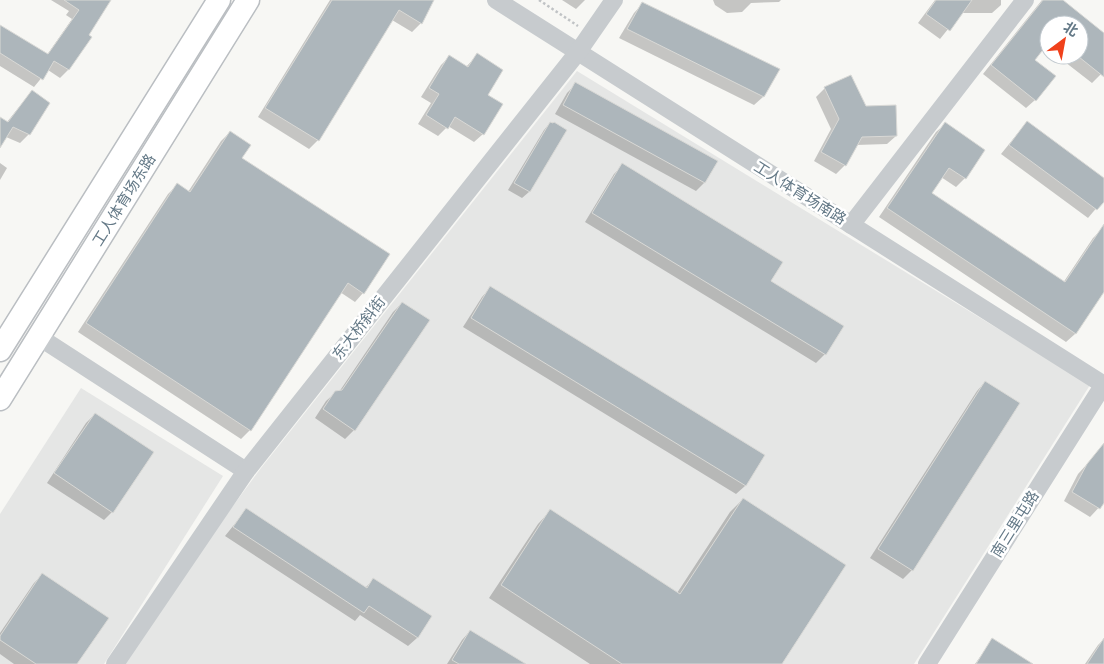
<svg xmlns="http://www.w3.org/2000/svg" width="1104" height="664" font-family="'Roboto Condensed','Noto Sans SC',sans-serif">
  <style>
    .built { fill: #e5e6e5 }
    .shadow { fill: #0003 }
    .building { fill: #adb6bb; stroke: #d9d9d6 }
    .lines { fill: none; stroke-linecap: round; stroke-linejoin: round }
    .major-casing { stroke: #babec2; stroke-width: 25 }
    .path { stroke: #c0c3c5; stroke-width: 2.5; stroke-dasharray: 2.5 2.5; stroke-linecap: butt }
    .minor { stroke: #c7cbce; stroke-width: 18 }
    .major { stroke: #fff; stroke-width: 22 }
    .labels { text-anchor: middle; stroke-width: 5; stroke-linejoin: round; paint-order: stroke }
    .street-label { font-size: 15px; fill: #647987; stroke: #fff }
  </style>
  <rect width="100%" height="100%" fill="#f7f7f4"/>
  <!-- built -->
  <g class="built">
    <polygon points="577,71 1090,385 914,664 116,664 261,468"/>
    <polygon points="81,388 223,476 104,664 0,664 0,514"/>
  </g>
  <!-- shadow -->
  <g class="shadow">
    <polygon points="51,0 110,0 88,35 90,37 68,70 60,78 48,70 34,87 0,66 0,27 47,55 72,19 66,15 69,11"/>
    <polygon points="330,0 433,0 421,23 412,32 392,20 318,140 309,149 258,117"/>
    <polygon points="562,0 585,0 576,9"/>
    <polygon points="713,0 781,0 779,2 751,3 742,12 727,13 715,5"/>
    <polygon points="935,0 1001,0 1001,5 992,13 961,13 940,39 918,23"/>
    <polygon points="1042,0 1061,0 1104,34 1104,71 1092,83 1056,55 1079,55 1079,25 1049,25 1049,49 1045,46 1033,60 1035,100 1026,108 983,74"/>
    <polygon points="642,4 778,70 763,97 754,105 619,38 634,13"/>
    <polygon points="477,55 486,95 483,134 474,142 448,126 438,136 418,124 431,103 421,97 441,65 449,57 466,67"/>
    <polygon points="576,84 716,161 704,183 696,191 555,114 567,93"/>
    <polygon points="825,88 896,136 887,144 856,145 845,165 836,174 814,161 831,129 816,97"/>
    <polygon points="32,91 29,134 20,143 6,137 0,146 0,118 7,122"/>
    <polygon points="1027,122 1104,179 1104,199 1088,218 1001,154"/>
    <polygon points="550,123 565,130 529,192 522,198 508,190 544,130"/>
    <polygon points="945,124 965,178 956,187 941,177 930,194 1063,283 1093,238 1102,229 1104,231 1104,290 1075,334 1066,342 879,217 936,132"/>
    <polygon points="230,132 241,158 363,293 355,302 340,292 250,430 241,439 78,332 168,194 177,185 188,192 221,141"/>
    <polygon points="0,163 7,168 0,180"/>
    <polygon points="623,165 770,282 825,354 816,363 585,222 614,174"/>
    <polygon points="490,288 763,455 745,486 736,494 463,327 482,297"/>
    <polygon points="402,303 354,430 345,439 315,418 326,401 336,392 339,392 393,312"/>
    <polygon points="985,382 1018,403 912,570 903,579 870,558 977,391"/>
    <polygon points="95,414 112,512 104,520 47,483 86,423"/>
    <polygon points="1104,451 1104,502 1090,517 1064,501 1078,474 1098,452"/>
    <polygon points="743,499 780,664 590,664 489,598 538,524 550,511 677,593 730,512"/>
    <polygon points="246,510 365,588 374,579 430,616 417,638 408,646 360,615 355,621 225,536"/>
    <polygon points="43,574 76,664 14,664 0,654 0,633 34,583"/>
    <polygon points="470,631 524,664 447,664 462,640"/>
    <polygon points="1104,639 1104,664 1085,664 1098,645"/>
    <polygon points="992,640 1031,664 975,664"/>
  </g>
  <!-- building -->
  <g class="building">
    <polygon points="64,0 111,0 89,35 92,37 69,70 54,61 43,80 0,53 0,25 48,54 79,10"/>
    <polygon points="332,0 434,0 422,24 399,10 319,141 265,108"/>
    <polygon points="936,0 972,0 950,31 926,14"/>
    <polygon points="1043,0 1063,0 1104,33 1104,77 1079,57 1079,25 1049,25 1049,42 1035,60 1056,76 1036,101 991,65"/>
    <polygon points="642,2 780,69 764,97 627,29"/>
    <polygon points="477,53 503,70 488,95 503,104 484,135 455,117 448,129 426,115 439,94 429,88 449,55 468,67"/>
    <polygon points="851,75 866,106 896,105 897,136 862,137 846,166 821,152 839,119 824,87"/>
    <polygon points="575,82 718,161 705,183 563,105"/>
    <polygon points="32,90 50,103 30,135 13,127 0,148 0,117 8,122"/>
    <polygon points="1027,121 1104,178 1104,202 1097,210 1009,145"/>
    <polygon points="550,122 553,123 554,122 567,130 530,192 514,183"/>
    <polygon points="945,122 985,150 966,179 949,168 932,193 1065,282 1104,224 1104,292 1076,334 887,208"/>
    <polygon points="230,131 251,145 242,158 390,254 364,294 348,283 251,431 86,323 177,183 190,192"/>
    <polygon points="622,163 783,262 771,281 844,326 826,355 592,213"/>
    <polygon points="490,286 765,455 746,486 471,318"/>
    <polygon points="402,302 430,320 355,431 323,409 335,391 342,390"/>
    <polygon points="985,381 1020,403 913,571 878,549"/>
    <polygon points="95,413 154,452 113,513 54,473"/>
    <polygon points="1104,443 1104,503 1100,509 1072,492 1087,464"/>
    <polygon points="743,498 846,565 782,664 622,664 501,585 550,509 680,594"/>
    <polygon points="246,508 367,588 373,578 432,616 418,638 369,606 364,613 233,527"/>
    <polygon points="42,573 109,618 77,664 36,664 0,640 0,636"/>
    <polygon points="470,630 526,664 459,664 452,660"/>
    <polygon points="992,638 1033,664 976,664"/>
    <polygon points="1104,638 1104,664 1087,664"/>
  </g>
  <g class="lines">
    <defs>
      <g id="major">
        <polyline points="0,350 219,0"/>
        <polyline points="0,399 248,0"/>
      </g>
    </defs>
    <!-- major casing -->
    <use href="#major" class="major-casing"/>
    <!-- path -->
    <polyline class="path" points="539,0 578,26"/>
    <!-- minor -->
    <g class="minor">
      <polyline points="496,0 1104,385"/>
      <polyline points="851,225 1025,0"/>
      <polyline points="39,337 246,471"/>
      <polyline points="115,664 246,471 578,52 614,0"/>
      <polyline points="927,664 1104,384"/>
    </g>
    <!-- major -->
    <use href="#major" class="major"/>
  </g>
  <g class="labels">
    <!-- street labels -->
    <g class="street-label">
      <text transform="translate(800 193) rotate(32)" y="5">工人体育场南路</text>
      <text transform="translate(124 200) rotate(-58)" y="5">工人体育场东路</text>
      <text transform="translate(359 328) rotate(-52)" y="5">东大桥斜街</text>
      <text transform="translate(1015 524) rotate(-58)" y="5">南三里屯路</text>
    </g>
  </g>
  <!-- north arrow -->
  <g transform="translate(1064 40) rotate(32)"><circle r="24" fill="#ffffff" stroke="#c1c9cf"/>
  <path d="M0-4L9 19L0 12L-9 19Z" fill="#f0411b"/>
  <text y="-8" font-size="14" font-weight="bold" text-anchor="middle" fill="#647987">北</text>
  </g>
</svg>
